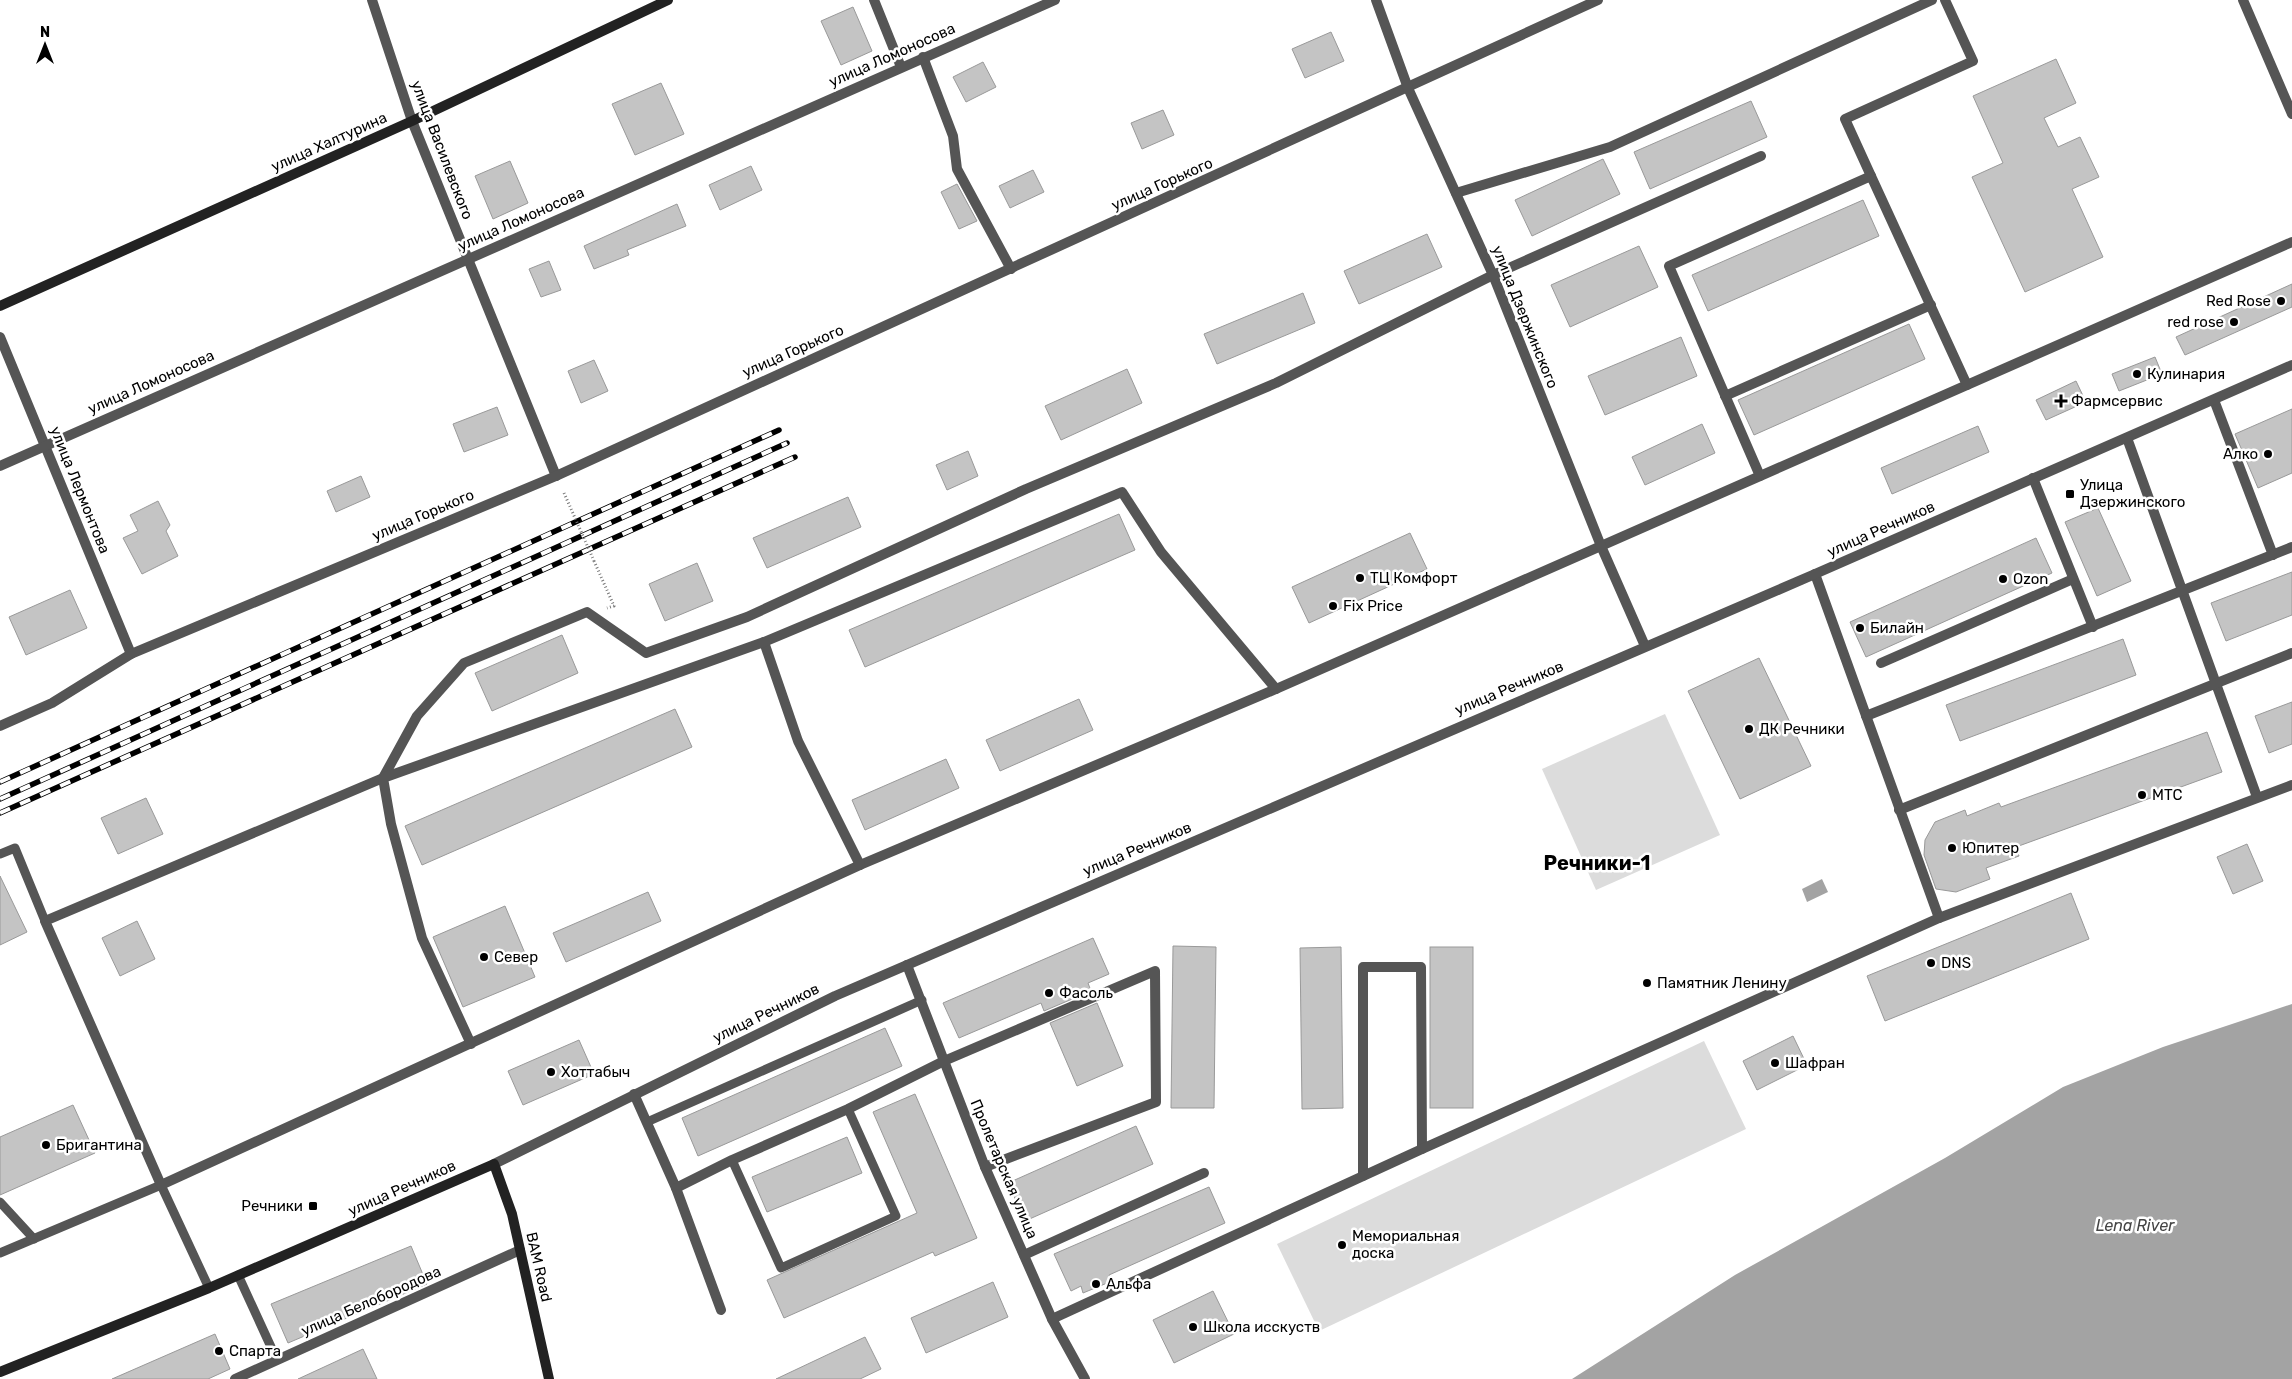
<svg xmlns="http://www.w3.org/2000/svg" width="2292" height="1379" font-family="Rubik,sans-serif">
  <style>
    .green { fill: #dcdcdc }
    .water { fill: #a3a3a3 }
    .building { fill: #c4c4c4; stroke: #999 }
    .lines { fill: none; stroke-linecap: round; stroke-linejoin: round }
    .path { stroke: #777; stroke-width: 3; stroke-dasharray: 1 2.5; stroke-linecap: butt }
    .service { stroke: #555; stroke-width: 9 }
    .minor { stroke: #555; stroke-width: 10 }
    .tertiary { stroke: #555; stroke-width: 10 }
    .secondary { stroke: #222; stroke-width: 10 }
    .rail-casing { stroke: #000; stroke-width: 5.5 }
    .rail { stroke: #fff; stroke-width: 4; stroke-dasharray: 11; stroke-linecap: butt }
    .path-bridge { stroke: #777; stroke-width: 3; stroke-dasharray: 1 2.5; stroke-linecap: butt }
    .poi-dot { fill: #000; stroke: #fff; stroke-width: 2 }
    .labels { text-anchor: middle; stroke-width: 5; stroke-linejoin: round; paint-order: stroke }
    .street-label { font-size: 15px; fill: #000; stroke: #fff }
    .poi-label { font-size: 15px; fill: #000; stroke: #fff; text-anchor: start }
    .water-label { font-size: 16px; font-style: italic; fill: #444; stroke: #fff }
    .district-label { font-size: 20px; font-weight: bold; fill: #000; stroke: #fff }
  </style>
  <rect width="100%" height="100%" fill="#fff"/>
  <!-- green -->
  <g class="green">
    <polygon points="1665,714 1720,835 1596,890 1542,769"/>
    <polygon points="1704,1041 1746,1129 1319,1331 1277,1244"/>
  </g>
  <!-- water -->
  <g class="water">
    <polygon points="1822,879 1828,892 1807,902 1802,889"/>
    <polygon points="2292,1004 2292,1379 1572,1379 1735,1275 1945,1158 2063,1087 2163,1047"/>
  </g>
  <!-- building -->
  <g class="building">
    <polygon points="853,7 872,51 841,65 821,21"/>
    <polygon points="1331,32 1344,61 1305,78 1292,49"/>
    <polygon points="2056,59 2076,103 2044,118 2058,147 2080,137 2099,177 2072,189 2103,257 2025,292 1972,177 2003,163 1973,96"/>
    <polygon points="983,62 996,87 966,102 953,77"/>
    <polygon points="661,83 684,134 635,155 612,104"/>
    <polygon points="1751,101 1767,137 1650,189 1634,152"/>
    <polygon points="1163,110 1174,135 1142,149 1131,123"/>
    <polygon points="1603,159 1620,194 1532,236 1515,200"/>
    <polygon points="510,161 528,203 493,219 475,176"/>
    <polygon points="751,166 762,190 720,210 709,185"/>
    <polygon points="1033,170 1044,192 1010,208 999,186"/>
    <polygon points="957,184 977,221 959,229 941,192"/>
    <polygon points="1863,200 1879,236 1708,311 1692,275"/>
    <polygon points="677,204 686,226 627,250 629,255 594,269 584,246"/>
    <polygon points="1427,234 1442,267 1359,304 1344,271"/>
    <polygon points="1639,246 1658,287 1570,327 1551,285"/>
    <polygon points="549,261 561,290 541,297 529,269"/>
    <polygon points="2292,284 2292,307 2185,355 2176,337"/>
    <polygon points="1303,293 1315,323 1217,364 1204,334"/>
    <polygon points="1909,324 1925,359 1754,435 1738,400"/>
    <polygon points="1681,337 1697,376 1605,415 1588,376"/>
    <polygon points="2155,357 2162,374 2119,391 2112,374"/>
    <polygon points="594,360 608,391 581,403 568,371"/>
    <polygon points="1127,369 1142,403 1061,440 1045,406"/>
    <polygon points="2076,381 2086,402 2046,420 2036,400"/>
    <polygon points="497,407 508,435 464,452 453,424"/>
    <polygon points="2292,409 2292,473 2258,488 2235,434"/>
    <polygon points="1702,424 1715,453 1645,485 1632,457"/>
    <polygon points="1978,426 1989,452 1892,494 1881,468"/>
    <polygon points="968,451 978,476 947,490 936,465"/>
    <polygon points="361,476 370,497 336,512 327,491"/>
    <polygon points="848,497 861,527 767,568 753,538"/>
    <polygon points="158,501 170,525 166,531 178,556 142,574 123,538 138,531 130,515"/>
    <polygon points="2098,508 2131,581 2097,596 2065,522"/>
    <polygon points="1119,514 1135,550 865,667 849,630"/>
    <polygon points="1410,533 1427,569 1309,623 1292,587"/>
    <polygon points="2036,538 2052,573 1866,657 1850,622"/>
    <polygon points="697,563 713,601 665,621 649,584"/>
    <polygon points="2292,572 2292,615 2226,641 2211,603"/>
    <polygon points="70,590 87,628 26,655 9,617"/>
    <polygon points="562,635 578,673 492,711 475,673"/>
    <polygon points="2123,639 2136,675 1960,741 1946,705"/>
    <polygon points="1759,658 1811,766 1740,799 1688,691"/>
    <polygon points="1079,699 1093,730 1000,771 986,740"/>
    <polygon points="2292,702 2292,744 2269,753 2255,716"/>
    <polygon points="675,709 692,747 422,865 405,826"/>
    <polygon points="2207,732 2222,772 2016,847 2019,856 1986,868 1990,879 1956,892 1936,889 1924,855 1925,840 1935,822 1965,810 1967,816 1999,803 2001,807"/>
    <polygon points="946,759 959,788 865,830 852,800"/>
    <polygon points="146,798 163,834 118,854 101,818"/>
    <polygon points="2247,844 2263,881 2233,894 2217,857"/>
    <polygon points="0,876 27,932 0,945"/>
    <polygon points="648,892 661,921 566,962 553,933"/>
    <polygon points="2071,893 2089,939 1885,1021 1867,976"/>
    <polygon points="505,906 535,977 463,1007 433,937"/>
    <polygon points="137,921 155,959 120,976 102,938"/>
    <polygon points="1093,938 1109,974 1088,983 1091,991 1044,1011 1041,1003 959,1038 943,1003"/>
    <polygon points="1173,946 1216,947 1214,1108 1171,1108"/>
    <polygon points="1341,947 1343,1108 1302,1109 1300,948"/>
    <rect x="1430" y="947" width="43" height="161"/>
    <polygon points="1097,1003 1123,1066 1077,1086 1050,1023"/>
    <polygon points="885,1028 902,1066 698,1156 682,1118"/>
    <polygon points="1793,1036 1807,1065 1757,1090 1743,1061"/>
    <polygon points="579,1040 594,1074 523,1105 508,1071"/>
    <polygon points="915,1094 977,1238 935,1256 933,1252 784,1318 767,1280 917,1213 873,1112"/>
    <polygon points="73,1105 95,1153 0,1195 0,1137"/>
    <polygon points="1136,1126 1153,1164 1025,1221 1008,1183"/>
    <polygon points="847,1137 862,1173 767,1212 752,1177"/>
    <polygon points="1209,1187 1225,1223 1109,1275 1112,1281 1083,1293 1081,1286 1071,1291 1054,1254"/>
    <polygon points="411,1246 427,1284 288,1343 271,1304"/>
    <polygon points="993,1282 1008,1317 926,1353 911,1318"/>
    <polygon points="1213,1291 1234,1334 1174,1363 1153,1320"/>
    <polygon points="215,1334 230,1369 208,1379 112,1379"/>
    <polygon points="865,1337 881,1369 860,1379 776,1379"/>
    <polygon points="363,1349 377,1379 298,1379"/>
  </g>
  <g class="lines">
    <!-- path -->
    <polyline class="path" points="594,561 614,606 607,608"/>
    <!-- service -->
    <g class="service">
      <polyline points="0,854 15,848 45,921"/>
      <polyline points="647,1122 922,1000"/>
      <polyline points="732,1160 781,1268 896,1216 848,1109"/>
      <polyline points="0,1202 34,1239"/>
      <polyline points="0,1253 161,1185 209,1288"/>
      <polyline points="238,1275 277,1360"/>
    </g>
    <!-- minor -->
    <g class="minor">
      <polyline points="372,0 412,121 556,476"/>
      <polyline points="874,0 901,67"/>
      <polyline points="2243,0 2292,114"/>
      <polyline points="923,57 953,136 957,169 1011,269"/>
      <polyline points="1761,156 1493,275 1276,383 1026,489 747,617 646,653 587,612 464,663 417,716 383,778 45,921 161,1185 860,865 1276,689 2292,242"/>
      <polyline points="1871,176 1845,119 1973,61 1945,0"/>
      <polyline points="1456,193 1610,147 1932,0"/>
      <polyline points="0,337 131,654"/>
      <polyline points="1725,396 1931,305"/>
      <polyline points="2214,400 2273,555"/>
      <polyline points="2127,438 2257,797"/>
      <polyline points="0,466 1055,0"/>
      <polyline points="1760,476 1669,266 1871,176 1967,385"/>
      <polyline points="2033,478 2093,627"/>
      <polyline points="1815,574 1939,918"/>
      <polyline points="764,642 798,741 860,865"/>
      <polyline points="1881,663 2073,579"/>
      <polyline points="1866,716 2292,547"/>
      <polyline points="0,726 52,703 131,654 556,476 1598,0"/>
      <polyline points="1899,810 2292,653"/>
      <polyline points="907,965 985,1167 1052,1319 1085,1379"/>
      <polyline points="471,1044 422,938 391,824 383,778 764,642 1122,492 1161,552 1276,689"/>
      <polyline points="634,1094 676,1188 732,1160 848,1109 944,1061 1155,971 1156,1102 985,1167"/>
      <polyline points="1363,1176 1363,967 1421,967 1422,1149"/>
      <polyline points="676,1188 721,1310"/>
      <polyline points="1024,1255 1204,1173"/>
      <polyline points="1052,1319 1422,1149 1939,918 2292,785"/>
      <polyline points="235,1379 520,1250"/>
    </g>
    <!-- tertiary -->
    <g class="tertiary">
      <polyline points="1376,0 1408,88 1493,275 1601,546 1645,646"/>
      <polyline points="494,1164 835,996 1815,574 2292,365"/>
    </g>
    <!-- secondary -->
    <g class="secondary">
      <polyline points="0,306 412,121 668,0"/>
      <polyline points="0,1372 209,1288 494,1164 512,1214 549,1379"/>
    </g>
    <defs>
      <g id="rail">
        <polyline points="0,782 779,430"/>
        <polyline points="0,799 787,443"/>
        <polyline points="0,813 795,457"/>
      </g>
    </defs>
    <!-- rail casing -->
    <use href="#rail" class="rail-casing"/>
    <!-- rail -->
    <use href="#rail" class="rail"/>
    <!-- path-bridge -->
    <polyline class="path-bridge" points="564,493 594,561"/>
  </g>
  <!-- markers -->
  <g class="poi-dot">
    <circle cx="2281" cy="301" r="5"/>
    <circle cx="2234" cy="322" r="5"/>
    <circle cx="2137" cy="374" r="5"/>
    <path d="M2058.5 393.5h5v5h5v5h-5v5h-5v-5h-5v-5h5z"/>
    <circle cx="2268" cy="454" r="5"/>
    <rect x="2065" y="489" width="10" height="10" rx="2.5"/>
    <circle cx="1360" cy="578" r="5"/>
    <circle cx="2003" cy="579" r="5"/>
    <circle cx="1333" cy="606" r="5"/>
    <circle cx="1860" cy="628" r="5"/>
    <circle cx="1749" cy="729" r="5"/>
    <circle cx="2142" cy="795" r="5"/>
    <circle cx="1952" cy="848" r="5"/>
    <circle cx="484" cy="957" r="5"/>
    <circle cx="1931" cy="963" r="5"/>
    <circle cx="1647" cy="983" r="5"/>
    <circle cx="1049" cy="993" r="5"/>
    <circle cx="1775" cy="1063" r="5"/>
    <circle cx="551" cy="1072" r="5"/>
    <circle cx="46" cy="1145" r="5"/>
    <rect x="308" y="1201" width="10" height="10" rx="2.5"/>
    <circle cx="1342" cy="1245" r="5"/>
    <circle cx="1096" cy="1284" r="5"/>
    <circle cx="1193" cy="1327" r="5"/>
    <circle cx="219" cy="1351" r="5"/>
  </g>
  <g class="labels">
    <!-- street labels -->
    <g class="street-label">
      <text transform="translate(892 55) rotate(-24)" y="5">улица Ломоносова</text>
      <text transform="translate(329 142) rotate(-24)" y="5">улица Халтурина</text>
      <text transform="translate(442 150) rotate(69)" y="5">улица Василевского</text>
      <text transform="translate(1162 184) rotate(-24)" y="5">улица Горького</text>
      <text transform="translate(521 219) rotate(-24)" y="5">улица Ломоносова</text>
      <text transform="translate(1525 317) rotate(68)" y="5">улица Дзержинского</text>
      <text transform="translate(793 351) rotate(-24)" y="5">улица Горького</text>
      <text transform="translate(151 382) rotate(-24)" y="5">улица Ломоносова</text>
      <text transform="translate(80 490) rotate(68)" y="5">улица Лермонтова</text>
      <text transform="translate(423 515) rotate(-23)" y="5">улица Горького</text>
      <text transform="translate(1881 529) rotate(-24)" y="5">улица Речников</text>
      <text transform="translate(1509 688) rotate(-23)" y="5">улица Речников</text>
      <text transform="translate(1137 849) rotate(-23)" y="5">улица Речников</text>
      <text transform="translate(766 1013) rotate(-26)" y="5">улица Речников</text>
      <text transform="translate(1004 1169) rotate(67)" y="5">Пролетарская улица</text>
      <text transform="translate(402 1188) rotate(-24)" y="5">улица Речников</text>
      <text transform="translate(539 1267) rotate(77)" y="5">BAM Road</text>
      <text transform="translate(371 1301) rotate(-24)" y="5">улица Белобородова</text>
    </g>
    <!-- poi labels -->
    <g class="poi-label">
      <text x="2271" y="306" text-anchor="end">Red Rose</text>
      <text x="2224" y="327" text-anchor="end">red rose</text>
      <text x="2147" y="379">Кулинария</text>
      <text x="2071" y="406">Фармсервис</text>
      <text x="2258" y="459" text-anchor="end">Алко</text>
      <text x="2080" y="490">Улица<tspan x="2080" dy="17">Дзержинского</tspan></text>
      <text x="1370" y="583">ТЦ Комфорт</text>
      <text x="2013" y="584">Ozon</text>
      <text x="1343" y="611">Fix Price</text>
      <text x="1870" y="633">Билайн</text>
      <text x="1759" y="734">ДК Речники</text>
      <text x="2152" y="800">МТС</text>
      <text x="1962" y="853">Юпитер</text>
      <text x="494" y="962">Север</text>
      <text x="1941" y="968">DNS</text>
      <text x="1657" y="988">Памятник Ленину</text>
      <text x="1059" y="998">Фасоль</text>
      <text x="1785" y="1068">Шафран</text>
      <text x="561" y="1077">Хоттабыч</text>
      <text x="56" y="1150">Бригантина</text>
      <text x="303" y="1211" text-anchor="end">Речники</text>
      <text x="1352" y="1241">Мемориальная<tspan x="1352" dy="17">доска</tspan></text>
      <text x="1106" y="1289">Альфа</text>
      <text x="1203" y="1332">Школа исскуств</text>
      <text x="229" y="1356">Спарта</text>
    </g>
    <!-- water labels -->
    <g class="water-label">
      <text x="2135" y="1231">Lena River</text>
    </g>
    <!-- district labels -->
    <g class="district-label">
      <text x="1597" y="870">Речники-1</text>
    </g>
  </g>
  <!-- north arrow -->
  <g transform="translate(45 45)" stroke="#ffffff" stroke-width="4" paint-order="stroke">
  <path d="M0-4L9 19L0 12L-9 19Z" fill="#000000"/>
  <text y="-8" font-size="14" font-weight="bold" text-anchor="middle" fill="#000000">N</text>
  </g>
</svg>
